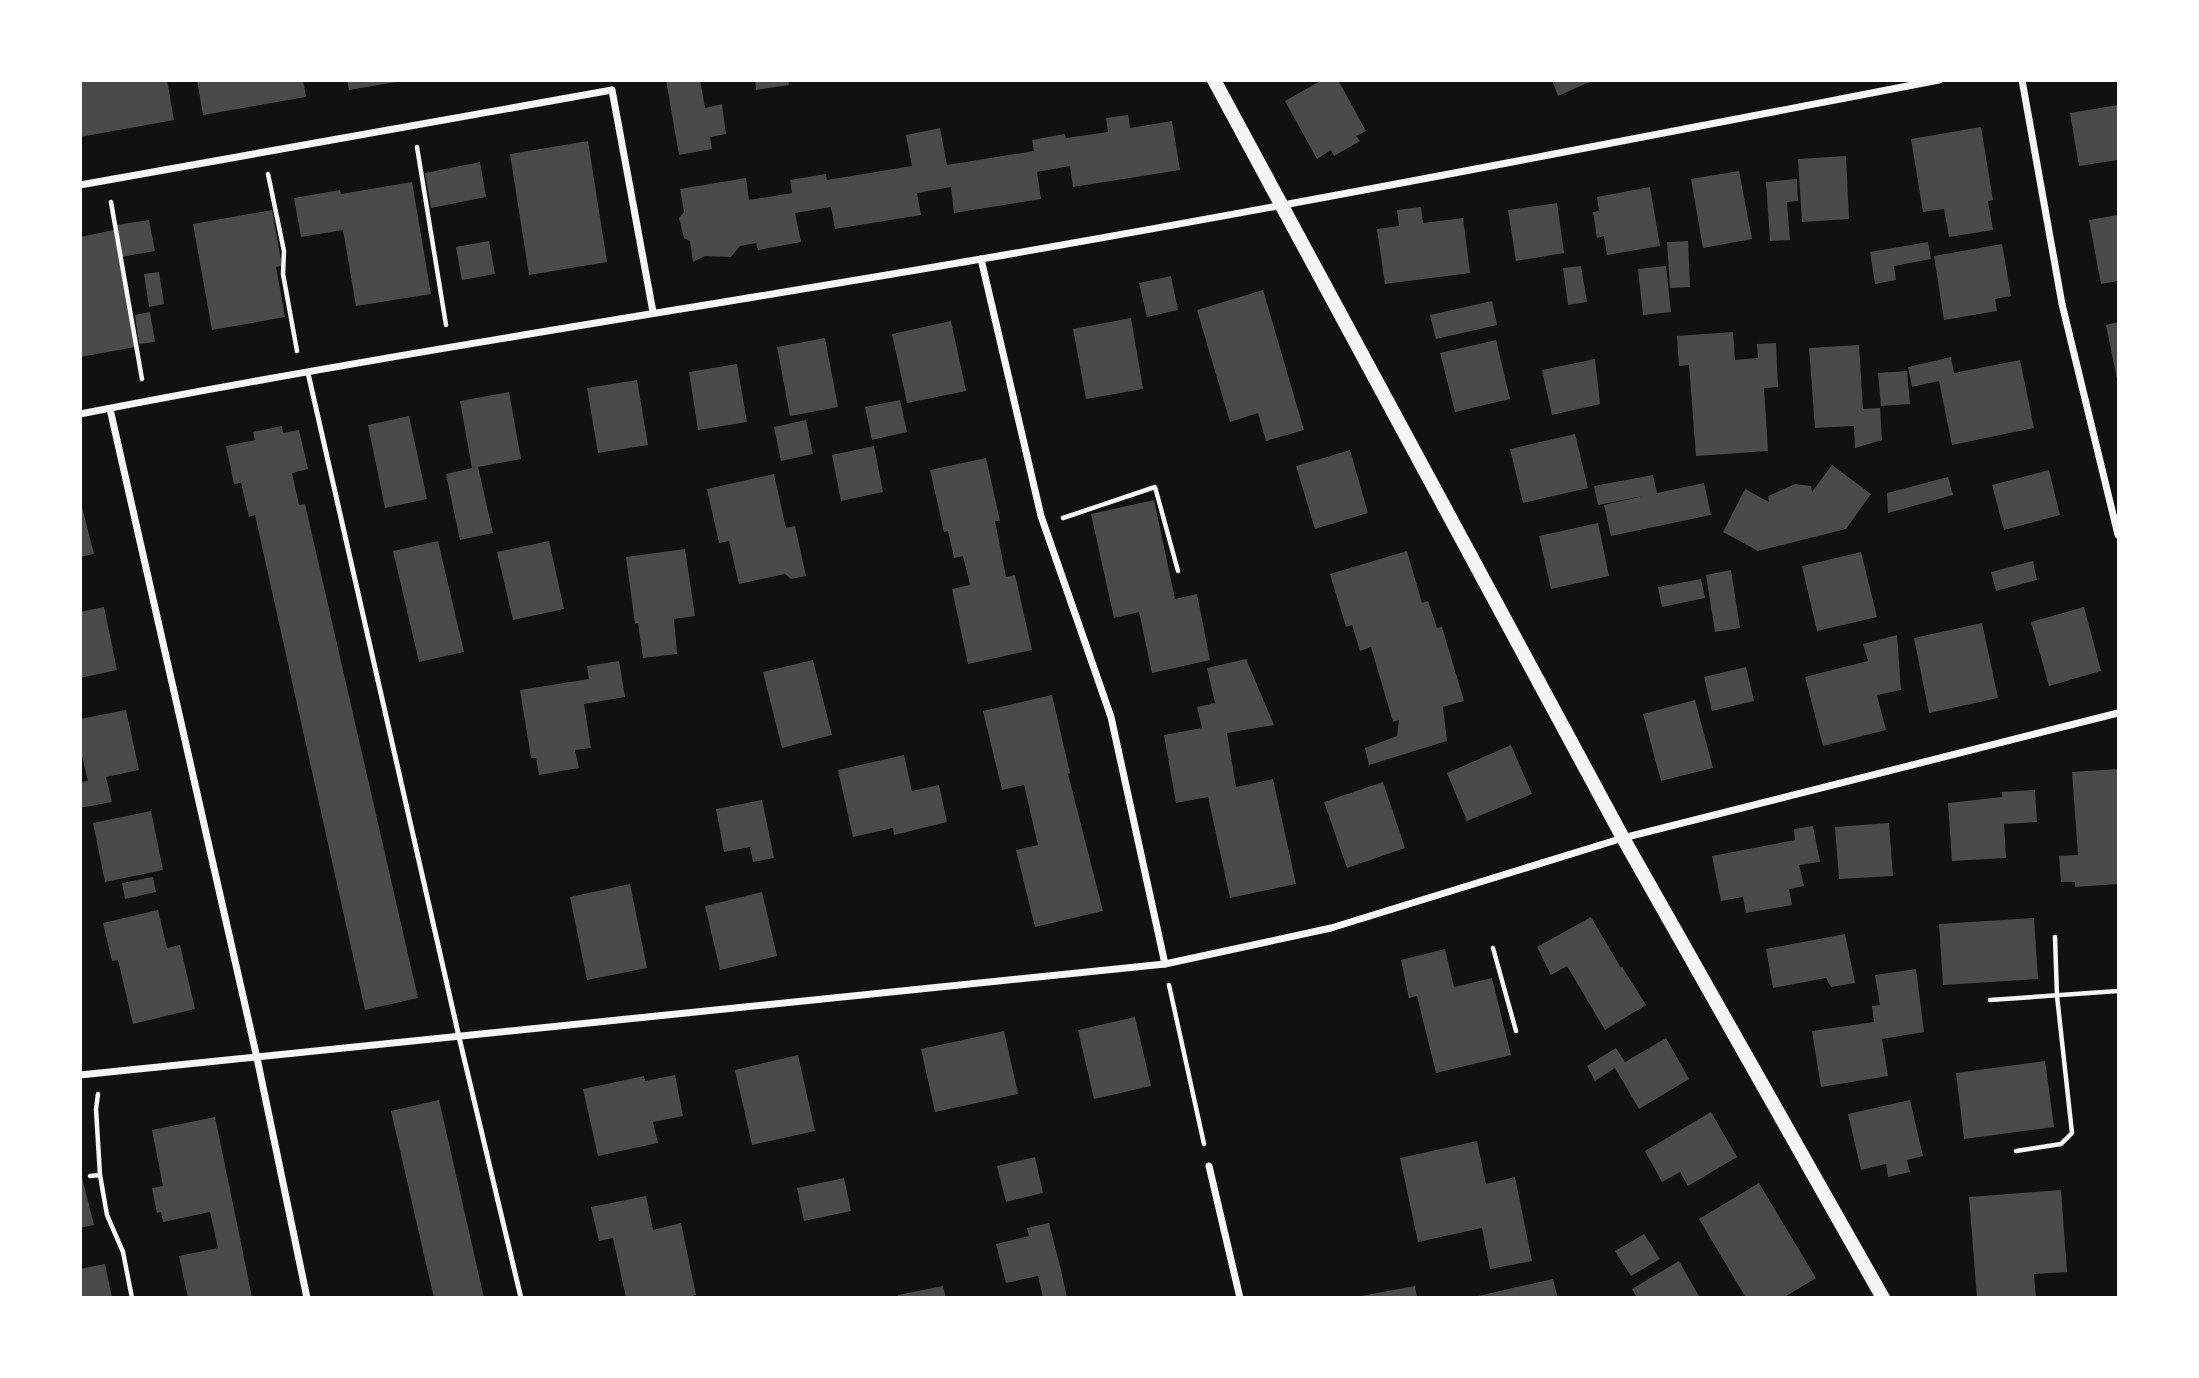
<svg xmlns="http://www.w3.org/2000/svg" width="2199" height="1378" font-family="Poppins,sans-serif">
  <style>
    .building { fill: #4a4a4a }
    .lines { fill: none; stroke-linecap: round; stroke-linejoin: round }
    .path { stroke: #f5f5f5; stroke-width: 4.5 }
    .service { stroke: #f5f5f5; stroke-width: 5 }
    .minor { stroke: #f5f5f5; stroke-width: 7 }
    .secondary { stroke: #f5f5f5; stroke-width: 14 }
  </style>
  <rect width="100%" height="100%" fill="#111"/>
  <!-- building -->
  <g class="building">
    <polygon points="80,80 167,80 174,120 80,137"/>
    <polygon points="197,80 303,80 306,97 203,115"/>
    <polygon points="347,80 396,80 396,82 349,90"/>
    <polygon points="666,80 700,80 705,108 722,104 726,134 710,137 712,149 679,155"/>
    <polygon points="755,80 788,80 789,85 756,90"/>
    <polygon points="1322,80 1338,80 1366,131 1356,136 1360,141 1334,156 1331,150 1317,159 1285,101"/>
    <polygon points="1552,80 1594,80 1558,96"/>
    <polygon points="2118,105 2118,160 2079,166 2070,113"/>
    <polygon points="1128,115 1130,128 1172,121 1180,170 1073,187 1070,166 1037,172 1041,199 954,213 951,187 917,193 921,215 835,229 831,207 795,213 801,242 758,250 756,243 740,246 731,257 705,256 693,262 690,241 684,238 679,218 684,212 680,189 746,178 749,200 792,193 790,180 826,174 827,180 912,166 906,135 940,128 947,165 1034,151 1032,140 1065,134 1066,138 1108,132 1106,118"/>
    <polygon points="1981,127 1993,200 1988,201 1993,230 1949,237 1944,209 1923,212 1911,139"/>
    <polygon points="588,141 607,262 529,275 510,154"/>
    <polygon points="1846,156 1849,219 1802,222 1798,159"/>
    <polygon points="480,162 486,197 431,208 425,173"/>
    <polygon points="1739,171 1752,239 1703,248 1691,179"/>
    <polygon points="1797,179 1798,201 1787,202 1790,240 1770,241 1766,182"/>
    <polygon points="412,182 431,294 356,306 343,230 301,237 294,198 340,190 341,194"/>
    <polygon points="1650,187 1660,246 1607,255 1604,236 1597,238 1593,212 1599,211 1597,197"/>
    <polygon points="1557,203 1564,253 1516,261 1508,210"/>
    <polygon points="1421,207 1423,223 1463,218 1470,273 1385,284 1377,229 1399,226 1397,210"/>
    <polygon points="272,210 282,266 276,267 285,317 212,330 193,224"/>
    <polygon points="2118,215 2118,281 2101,284 2089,220"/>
    <polygon points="149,220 155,251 121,257 116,225"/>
    <polygon points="114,230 135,347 80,357 80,237"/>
    <polygon points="489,241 495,274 462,280 456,247"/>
    <polygon points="1688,241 1690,287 1670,288 1667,242"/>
    <polygon points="1928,242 1931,259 1894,266 1896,280 1875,284 1870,252"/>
    <polygon points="2002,244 2011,296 1995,299 1997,311 1944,320 1934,256"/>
    <polygon points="1581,266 1587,302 1568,305 1563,268"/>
    <polygon points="1666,266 1671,312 1643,315 1638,269"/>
    <polygon points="159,272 164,304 149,307 144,274"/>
    <polygon points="1171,276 1178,310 1147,317 1139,283"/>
    <polygon points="1263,290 1304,430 1266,441 1258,413 1230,422 1197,310"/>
    <polygon points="1492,301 1497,325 1436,339 1430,315"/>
    <polygon points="150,312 155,342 139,344 135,315"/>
    <polygon points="1131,318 1143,389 1086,399 1073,329"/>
    <polygon points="951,321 966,391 907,403 892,334"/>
    <polygon points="2118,322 2118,379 2117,379 2106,325"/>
    <polygon points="1733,332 1735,360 1758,358 1757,344 1776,343 1778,387 1764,388 1768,451 1696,456 1689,365 1679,366 1677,336"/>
    <polygon points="825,338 838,407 790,416 777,347"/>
    <polygon points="1496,340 1510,399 1455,412 1440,353"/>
    <polygon points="1859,345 1863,409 1880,408 1882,440 1855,448 1854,426 1815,428 1809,348"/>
    <polygon points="1951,357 1954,373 2020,360 2034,428 1952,445 1939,381 1912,387 1908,367"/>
    <polygon points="1595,359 1600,404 1552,415 1542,370"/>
    <polygon points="737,364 747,422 698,430 689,372"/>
    <polygon points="1907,371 1910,404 1881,406 1878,373"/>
    <polygon points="637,380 648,445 598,453 587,388"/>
    <polygon points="509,392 521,459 478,467 493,533 460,540 446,474 472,468 460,401"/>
    <polygon points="900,400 907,432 872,440 865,407"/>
    <polygon points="409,416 427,499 385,508 368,425"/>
    <polygon points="806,420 813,454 781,461 774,427"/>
    <polygon points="282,426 283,433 299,430 308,469 292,473 299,505 305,504 418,998 365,1010 255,515 249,517 241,483 234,484 226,446 255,440 253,432"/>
    <polygon points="1575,434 1588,488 1523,503 1510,449"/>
    <polygon points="874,446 883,492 841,501 832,455"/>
    <polygon points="1350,450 1368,513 1315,529 1296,466"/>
    <polygon points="986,458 1000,521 995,521 1006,577 1015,575 1032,650 968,664 952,589 970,585 963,556 954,558 948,531 944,532 930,470"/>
    <polygon points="1832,465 1871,494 1846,529 1758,551 1723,532 1745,489 1769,502 1768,496 1795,484 1811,486 1812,492"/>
    <polygon points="2049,470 2060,515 2004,530 1992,485"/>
    <polygon points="774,474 786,528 795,526 806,576 791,579 785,574 739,584 729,541 719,543 707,489"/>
    <polygon points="1653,475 1657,493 1704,483 1711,515 1611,536 1604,505 1643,496 1598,505 1594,486"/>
    <polygon points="1948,477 1953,495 1888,513 1887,493"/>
    <polygon points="80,499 94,554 80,557"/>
    <polygon points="1154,500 1175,599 1197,594 1210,660 1152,673 1139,612 1114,618 1091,514"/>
    <polygon points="1598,523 1609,576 1551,589 1539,536"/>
    <polygon points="438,541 464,652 419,662 393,551"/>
    <polygon points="549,541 564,609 513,620 497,552"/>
    <polygon points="685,549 695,616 674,619 677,654 643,658 638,623 635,624 626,557"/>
    <polygon points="1407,551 1422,603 1428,601 1437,628 1442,627 1464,701 1443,707 1447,741 1369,765 1365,748 1397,736 1399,720 1393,722 1371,647 1360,651 1352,625 1346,627 1330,574"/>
    <polygon points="1861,552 1877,617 1817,631 1802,566"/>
    <polygon points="2033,561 2037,580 1996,591 1991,572"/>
    <polygon points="1731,570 1740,628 1715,632 1706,575"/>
    <polygon points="1701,579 1705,598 1662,607 1658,587"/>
    <polygon points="104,607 117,670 80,678 80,612"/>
    <polygon points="2084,607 2101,671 2049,686 2031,622"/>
    <polygon points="1982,623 1998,698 1929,713 1914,638"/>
    <polygon points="1897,635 1901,690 1877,695 1886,730 1823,746 1805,677 1868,661 1863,644"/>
    <polygon points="1246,659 1274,725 1227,733 1236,787 1273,779 1296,884 1230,898 1208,797 1176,803 1164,735 1202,728 1197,707 1215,703 1207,668"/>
    <polygon points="813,660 832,735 782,748 763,672"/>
    <polygon points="619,661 625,697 584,704 591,748 575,750 579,768 539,775 536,758 531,758 520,690 589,679 587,666"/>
    <polygon points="1746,667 1754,701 1712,711 1704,677"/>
    <polygon points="1052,695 1070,773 1068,774 1103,911 1035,927 1016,850 1038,845 1024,785 1002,790 983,711"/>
    <polygon points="1695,700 1713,768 1661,781 1643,714"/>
    <polygon points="126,710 139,770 106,777 112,802 80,808 80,782 88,781 80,748 80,719"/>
    <polygon points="1511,745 1532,794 1467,821 1447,773"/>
    <polygon points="904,755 912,791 939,785 947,822 894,835 893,828 853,837 838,770"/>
    <polygon points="2118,769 2118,884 2075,887 2075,882 2061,882 2059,856 2078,855 2072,772"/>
    <polygon points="1383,782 1405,848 1347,868 1324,802"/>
    <polygon points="2035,790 2037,822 2004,824 2006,858 1952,861 1948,803 2002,797 2002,792"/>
    <polygon points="762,800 774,858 753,862 750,847 724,852 716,809"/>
    <polygon points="151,811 163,870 105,882 93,823"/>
    <polygon points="1889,823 1893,876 1839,879 1835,827"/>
    <polygon points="1813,826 1820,862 1799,865 1804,886 1789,889 1792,905 1746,913 1743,897 1721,901 1712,856 1795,840 1794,829"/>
    <polygon points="153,877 156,892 125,899 122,883"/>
    <polygon points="630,884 647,968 587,980 570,897"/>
    <polygon points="762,892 777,956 720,970 705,906"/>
    <polygon points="158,910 167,948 180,945 195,1009 133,1024 118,960 112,961 103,923"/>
    <polygon points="1591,917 1621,968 1622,967 1646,1005 1605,1030 1567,966 1551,975 1537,947"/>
    <polygon points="2034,918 2038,979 1943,985 1939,924"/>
    <polygon points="1845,934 1855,983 1831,987 1826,978 1773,988 1766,949"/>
    <polygon points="1445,949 1454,987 1492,978 1511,1055 1436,1073 1417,996 1409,998 1401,960"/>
    <polygon points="1916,969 1924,1032 1882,1039 1888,1076 1821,1087 1812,1031 1874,1022 1872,1006 1880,1005 1875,975"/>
    <polygon points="1135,1017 1151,1086 1094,1099 1078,1030"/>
    <polygon points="1004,1031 1018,1094 935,1112 921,1049"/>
    <polygon points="1666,1038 1689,1079 1639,1109 1615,1068 1595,1081 1587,1066 1616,1048 1625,1062"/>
    <polygon points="798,1055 815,1131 752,1145 735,1070"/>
    <polygon points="2045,1061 2054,1127 1964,1139 1956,1073"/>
    <polygon points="675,1075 683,1116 653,1122 658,1143 598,1156 583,1089 644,1076 645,1081"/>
    <polygon points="439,1100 472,1245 484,1298 434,1298 424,1255 391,1111"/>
    <polygon points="1910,1100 1923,1156 1907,1160 1910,1172 1888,1177 1886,1164 1861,1170 1848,1114"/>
    <polygon points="1711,1112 1737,1157 1688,1186 1680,1172 1662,1182 1645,1151"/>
    <polygon points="215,1117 241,1243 252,1298 188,1298 179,1256 218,1248 210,1212 163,1222 161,1212 157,1213 152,1188 163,1186 152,1130"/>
    <polygon points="1477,1141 1486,1184 1515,1177 1532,1261 1490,1269 1482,1228 1418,1242 1400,1158"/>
    <polygon points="1035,1157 1043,1193 1006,1202 997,1166"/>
    <polygon points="80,1170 94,1225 80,1228"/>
    <polygon points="844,1178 851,1211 804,1221 797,1188"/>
    <polygon points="1759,1183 1816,1278 1783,1298 1746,1298 1699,1219"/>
    <polygon points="2061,1190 2067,1272 2034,1274 2036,1298 1977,1298 1969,1197"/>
    <polygon points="646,1196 653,1230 681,1223 696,1295 685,1298 626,1298 613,1238 599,1241 591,1207"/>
    <polygon points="1049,1223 1061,1270 1067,1298 1043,1298 1038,1276 1006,1283 996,1244 1029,1236 1027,1228"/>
    <polygon points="1644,1234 1660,1259 1631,1276 1615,1251"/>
    <polygon points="1679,1261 1700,1298 1637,1298 1632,1289"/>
    <polygon points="105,1264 112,1298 80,1298 80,1269"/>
    <polygon points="1553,1279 1558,1298 1478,1298 1478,1296"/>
    <polygon points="943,1286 946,1298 898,1298 898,1295"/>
    <polygon points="1415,1286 1417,1298 1361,1298 1361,1296"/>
  </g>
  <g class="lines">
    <!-- path -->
    <g class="path">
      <polyline points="417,147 446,325"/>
      <polyline points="268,174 284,251 283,274 297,351"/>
      <polyline points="111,202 142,379"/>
      <polyline points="1063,518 1155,487 1178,571"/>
      <polyline points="1493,948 1516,1031"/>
      <polyline points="1169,985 1204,1144"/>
      <polyline points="1990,1000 2118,991"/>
      <polyline points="98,1094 96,1109 100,1175 107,1215 123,1252 132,1298"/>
      <polyline points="2016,1151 2061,1144 2072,1133 2057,996 2055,937"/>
      <polyline points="90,1176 100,1175"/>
    </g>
    <!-- service -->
    <polyline class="service" points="308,373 459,1037 521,1298"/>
    <!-- minor -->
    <g class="minor">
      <polyline points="2022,80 2062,304 2118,535"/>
      <polyline points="80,185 612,90 653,312"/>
      <polyline points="981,259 1041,516 1111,717 1165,964"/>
      <polyline points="110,409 257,1058 307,1298"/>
      <path d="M 80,414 C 381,355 685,310 987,258 C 1305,203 1622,141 1939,80"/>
      <polyline points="80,1075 1165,964 1331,928 1623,838 2118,713"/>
      <polyline points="1209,1166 1240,1298"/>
    </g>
    <!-- secondary -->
    <polyline class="secondary" points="1214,80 1623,838 1883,1298"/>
  </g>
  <!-- border -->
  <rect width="2199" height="1378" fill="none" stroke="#ffffff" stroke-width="164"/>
</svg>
